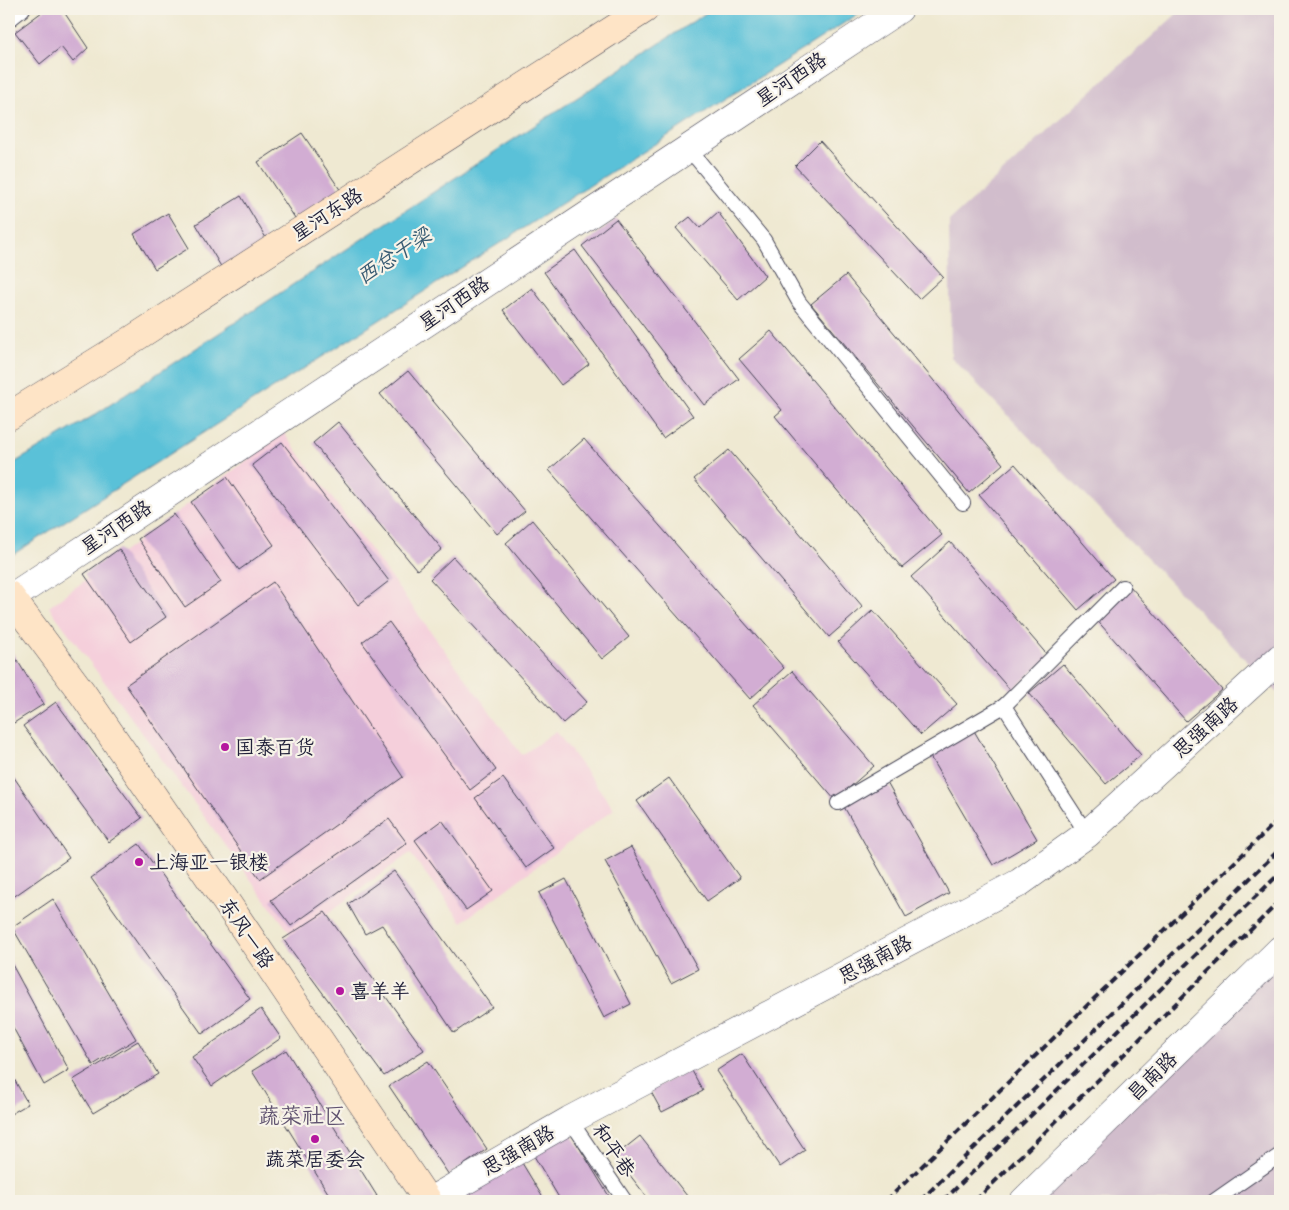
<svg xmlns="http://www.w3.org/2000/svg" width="1289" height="1210" font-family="Caveat,'LXGW WenKai TC',sans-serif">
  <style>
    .built { fill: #f5cfdb }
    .industrial { fill: #d1bdcc }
    .water { fill: #5ac1d8; stroke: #3e728a }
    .building { fill: #d2add3 }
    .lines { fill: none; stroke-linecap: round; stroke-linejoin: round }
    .lane-casing { stroke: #414052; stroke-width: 16 }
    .street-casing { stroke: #414052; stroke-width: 29 }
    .secondary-casing { stroke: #414052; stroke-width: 29 }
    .lane { stroke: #fff; stroke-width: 14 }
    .street { stroke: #fff; stroke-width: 28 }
    .secondary { stroke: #fee4c6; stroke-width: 28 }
    .rail { stroke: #22223b; stroke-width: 4; stroke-dasharray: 8 4; stroke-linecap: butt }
    .poi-dot { fill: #b5179e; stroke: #f7f3e8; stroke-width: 2 }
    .labels { text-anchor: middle; stroke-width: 4.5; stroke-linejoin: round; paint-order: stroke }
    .street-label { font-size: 20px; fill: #22223b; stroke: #f7f3e8 }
    .poi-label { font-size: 20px; fill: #22223b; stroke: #f7f3e8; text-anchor: start }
    .water-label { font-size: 21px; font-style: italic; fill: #365a72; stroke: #f7f3e8 }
    .quarter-label { font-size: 22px; fill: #605370; stroke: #f7f3e8 }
  </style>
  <rect width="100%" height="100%" fill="#f7f3e8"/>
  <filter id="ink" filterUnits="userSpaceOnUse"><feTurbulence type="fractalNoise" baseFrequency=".02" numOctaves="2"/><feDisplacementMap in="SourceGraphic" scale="10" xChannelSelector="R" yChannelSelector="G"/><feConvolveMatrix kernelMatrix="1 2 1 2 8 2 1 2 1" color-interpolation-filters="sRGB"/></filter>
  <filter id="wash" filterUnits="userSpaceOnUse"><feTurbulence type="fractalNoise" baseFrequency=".0096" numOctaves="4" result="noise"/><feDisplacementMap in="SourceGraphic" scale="20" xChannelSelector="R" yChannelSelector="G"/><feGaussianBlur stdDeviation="1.12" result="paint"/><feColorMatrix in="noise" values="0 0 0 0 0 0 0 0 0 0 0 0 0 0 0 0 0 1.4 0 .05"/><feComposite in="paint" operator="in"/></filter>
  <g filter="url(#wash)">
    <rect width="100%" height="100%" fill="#efe9d2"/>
    <!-- built -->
    <polygon class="built" points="284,433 522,755 556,731 614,809 462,922 410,853 294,938 49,607"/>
    <!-- industrial -->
    <g class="industrial">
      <polygon points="1182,9 1280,9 1280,695 951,357 949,221"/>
      <polygon points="1280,958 1280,1201 1036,1201"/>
    </g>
    <!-- water -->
    <polygon class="water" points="712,9 866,9 9,557 9,466 93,416"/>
    <g id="blocks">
      <!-- building -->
      <g class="building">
        <polygon points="46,9 62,9 88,48 73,62 61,47 40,64 15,32"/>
        <polygon points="302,133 345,197 301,227 258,162"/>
        <polygon points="820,141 943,277 919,299 795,166"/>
        <polygon points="241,196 269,243 223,270 196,224"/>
        <polygon points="718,212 765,276 738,300 676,228 690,217 700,228"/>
        <polygon points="168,213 189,248 155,269 134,234"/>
        <polygon points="616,219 739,379 704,405 582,246"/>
        <polygon points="575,250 693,416 663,438 544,272"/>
        <polygon points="846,275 1003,464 969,493 811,304"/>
        <polygon points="532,288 589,364 561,385 503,310"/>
        <polygon points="771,331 942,535 902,568 775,416 782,410 739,359"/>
        <polygon points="408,371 525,511 497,534 380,394"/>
        <polygon points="338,422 442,549 417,570 313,443"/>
        <polygon points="584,439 784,668 750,699 549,470"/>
        <polygon points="282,442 389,581 358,605 252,465"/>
        <polygon points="729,450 863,607 829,637 694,479"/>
        <polygon points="1015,464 1114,579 1078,610 979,495"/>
        <polygon points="227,477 274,545 239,570 191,502"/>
        <polygon points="174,514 221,582 185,607 138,539"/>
        <polygon points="532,520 629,637 602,659 506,543"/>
        <polygon points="950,542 1049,657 1011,691 911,577"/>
        <polygon points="119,549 166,617 131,642 84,574"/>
        <polygon points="453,557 587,702 563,723 430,579"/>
        <polygon points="273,582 403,777 260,879 126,685"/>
        <polygon points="1129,585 1222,690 1186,721 1094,617"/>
        <polygon points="873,610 957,704 921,735 838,642"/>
        <polygon points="389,622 496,770 470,790 362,642"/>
        <polygon points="9,647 44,704 9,726"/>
        <polygon points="1063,664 1141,755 1106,784 1029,693"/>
        <polygon points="792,671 874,766 835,800 753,705"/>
        <polygon points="56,702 142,818 109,842 23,726"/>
        <polygon points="973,729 1037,839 993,865 929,755"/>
        <polygon points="9,770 69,858 9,900"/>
        <polygon points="503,778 554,848 526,868 475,798"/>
        <polygon points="669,778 740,878 707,901 637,801"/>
        <polygon points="886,780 949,893 906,917 843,805"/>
        <polygon points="389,819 407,843 291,926 271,900"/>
        <polygon points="442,820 493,891 466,910 415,840"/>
        <polygon points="139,844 250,999 202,1034 91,878"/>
        <polygon points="631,847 698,969 671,983 605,861"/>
        <polygon points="394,871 492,1007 454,1033 382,925 365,934 348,904"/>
        <polygon points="566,879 631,1004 604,1018 539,893"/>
        <polygon points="53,899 136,1039 93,1065 12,927"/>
        <polygon points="325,912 424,1050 384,1076 283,939"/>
        <polygon points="9,959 69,1070 44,1085 9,1020"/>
        <polygon points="261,1009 281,1038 212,1086 192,1057"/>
        <polygon points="138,1041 158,1074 93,1113 73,1080"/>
        <polygon points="286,1050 377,1196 369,1201 333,1201 252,1071"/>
        <polygon points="742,1054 805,1150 780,1167 716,1071"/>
        <polygon points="428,1061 487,1149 449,1175 389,1086"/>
        <polygon points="691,1069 703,1091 662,1112 650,1090"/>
        <polygon points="9,1070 28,1104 9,1115"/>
        <polygon points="568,1129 612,1201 561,1201 531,1151"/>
        <polygon points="640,1136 691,1201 650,1201 615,1156"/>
        <polygon points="519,1158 545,1201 460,1201 456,1196"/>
      </g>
    </g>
  </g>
  <g filter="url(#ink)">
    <use href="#blocks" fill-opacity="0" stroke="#414052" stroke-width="1"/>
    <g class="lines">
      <defs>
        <g id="lane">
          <polyline points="9,20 23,9"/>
          <polyline points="688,148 764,240 799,302 963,503"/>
          <polyline points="1004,706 1123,587"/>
          <polyline points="838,803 1004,706 1087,834"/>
          <polyline points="570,1120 625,1201"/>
          <polyline points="1214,1201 1280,1155"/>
        </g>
        <g id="street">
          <polyline points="9,599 899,9"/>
          <polyline points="430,1201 570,1120 1019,883 1087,834 1280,658"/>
          <polyline points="1024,1201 1280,950"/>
        </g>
        <g id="secondary">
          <polyline points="9,416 127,343 645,9"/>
          <polyline points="9,595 83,694 229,906 428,1201"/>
        </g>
      </defs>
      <!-- lane casing -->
      <use href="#lane" class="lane-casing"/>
      <!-- street casing -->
      <use href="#street" class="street-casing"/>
      <!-- secondary casing -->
      <use href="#secondary" class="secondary-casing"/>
      <!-- lane -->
      <use href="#lane" class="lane"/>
      <!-- street -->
      <use href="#street" class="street"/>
      <!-- secondary -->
      <use href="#secondary" class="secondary"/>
      <!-- rail -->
      <g class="rail">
        <polyline points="886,1201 1280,818"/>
        <polyline points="920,1201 1280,849"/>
        <polyline points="943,1201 1280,873"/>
        <polyline points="975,1201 1280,901"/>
      </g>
    </g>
  </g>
  <!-- markers -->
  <g class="poi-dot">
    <circle cx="225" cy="747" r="5"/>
    <circle cx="139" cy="862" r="5"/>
    <circle cx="340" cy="991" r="5"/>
    <circle cx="315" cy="1139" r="5"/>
  </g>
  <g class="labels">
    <!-- street labels -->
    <g class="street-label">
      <text transform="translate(791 79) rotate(-34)" y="7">星河西路</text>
      <text transform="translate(327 214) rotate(-33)" y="7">星河东路</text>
      <text transform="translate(454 303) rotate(-34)" y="7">星河西路</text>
      <text transform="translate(116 527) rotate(-34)" y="7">星河西路</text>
      <text transform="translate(1205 727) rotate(-42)" y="7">思强南路</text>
      <text transform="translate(247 933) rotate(56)" y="7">东风一路</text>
      <text transform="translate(875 959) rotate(-28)" y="7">思强南路</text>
      <text transform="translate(1152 1076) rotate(-44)" y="7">昌南路</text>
      <text transform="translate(518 1150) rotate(-30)" y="7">思强南路</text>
      <text transform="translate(614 1150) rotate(56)" y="7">和平巷</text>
    </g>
    <!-- poi labels -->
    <g class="poi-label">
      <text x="235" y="754">国泰百货</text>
      <text x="149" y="869">上海亚一银楼</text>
      <text x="350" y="998">喜羊羊</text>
      <text x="315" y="1166" text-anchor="middle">蔬菜居委会</text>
    </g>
    <!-- water labels -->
    <g class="water-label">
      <text transform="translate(394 256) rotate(-33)" y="7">西总干梁</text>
    </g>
    <!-- quarter labels -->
    <g class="quarter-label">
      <text x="302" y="1123">蔬菜社区</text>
    </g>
  </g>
  <!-- margin -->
  <rect width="1289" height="1210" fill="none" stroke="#f7f3e8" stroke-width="30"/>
</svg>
